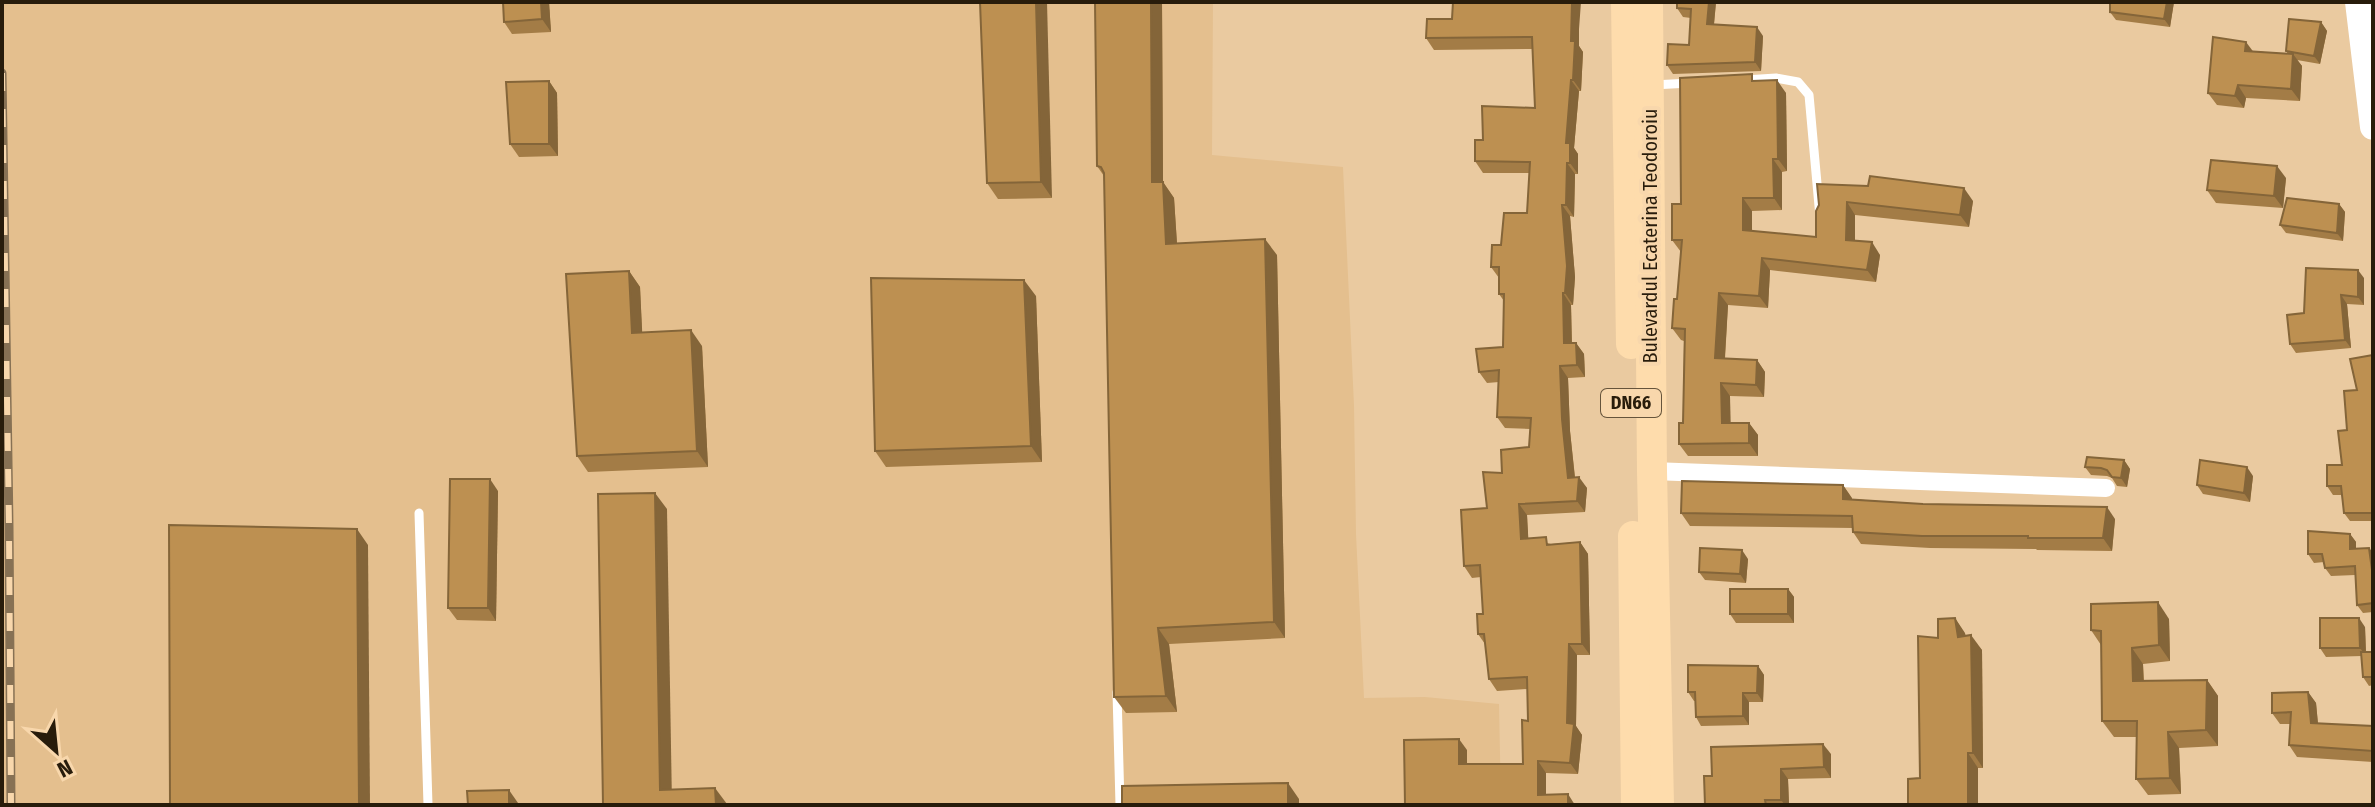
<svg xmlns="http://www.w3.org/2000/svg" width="2375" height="807" font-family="'Fira Sans Condensed',sans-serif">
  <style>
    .built { fill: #e4bf8e }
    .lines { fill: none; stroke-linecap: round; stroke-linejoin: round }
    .lane { stroke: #fff; stroke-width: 9 }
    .street { stroke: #fff; stroke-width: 18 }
    .secondary { stroke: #fff; stroke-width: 26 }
    .primary { stroke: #fedcac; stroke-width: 30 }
    .rail-casing { stroke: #877154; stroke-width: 9 }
    .rail { stroke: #f8d7ac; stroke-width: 6; stroke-dasharray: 18; stroke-linecap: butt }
    .wall { fill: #a37c46 }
    .shaded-wall { fill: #846539 }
    .building { fill: #bd9051; stroke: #846539; stroke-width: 2 }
    .labels { text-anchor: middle; stroke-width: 8; stroke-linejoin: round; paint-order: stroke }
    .shield { fill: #f8d7ac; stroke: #66543b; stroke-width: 2 }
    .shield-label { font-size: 18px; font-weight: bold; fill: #281c0b }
    .street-label { font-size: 20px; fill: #281c0b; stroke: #f8d7ac }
  </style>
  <rect width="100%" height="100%" fill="#eacaa0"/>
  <!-- built -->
  <polygon class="built" points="2,2 1213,2 1212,155 1343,167 1354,405 1356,534 1364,698 1425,697 1499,704 1501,805 2,805"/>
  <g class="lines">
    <!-- lane -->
    <g class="lane">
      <polyline points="1745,80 1776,78 1798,82 1809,95 1820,217"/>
      <polyline points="1653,85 1690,83"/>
      <polyline points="419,513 428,805"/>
      <polyline points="1117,692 1120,805"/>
    </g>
    <!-- street -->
    <polyline class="street" points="1652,471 2106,488"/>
    <!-- secondary -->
    <polyline class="secondary" points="2358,2 2373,127"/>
    <!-- primary -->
    <g class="primary">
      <polyline points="1626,2 1631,344"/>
      <polyline points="1648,2 1652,471 1659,805"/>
      <polyline points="1633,536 1636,805"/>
    </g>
    <defs>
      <polyline id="rail" points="2,73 9,527 11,805"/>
    </defs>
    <!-- rail casing -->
    <use href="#rail" class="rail-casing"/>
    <!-- rail -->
    <use href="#rail" class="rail"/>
  </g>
  <!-- wall -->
  <g class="wall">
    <polygon points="549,2 551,32 512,34 504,22"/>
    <polygon points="980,2 1052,198 998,199 987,183"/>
    <polygon points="1095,2 1162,2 1163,182 1174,198 1177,243 1277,255 1285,638 1169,644 1177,712 1126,713 1114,697 1104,176 1097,166"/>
    <polygon points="1716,2 1714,25 1763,36 1761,71 1673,74 1667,65 1689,45 1691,18 1683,17 1677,8"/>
    <polygon points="2110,2 2174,2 2170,27 2116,20 2110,12"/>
    <polygon points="1452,19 1579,29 1579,46 1583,52 1581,91 1579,91 1574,148 1578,154 1578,174 1575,174 1574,217 1570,216 1575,277 1573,305 1571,305 1572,343 1576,343 1584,354 1585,377 1568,378 1570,431 1575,477 1587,488 1585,512 1527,515 1528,538 1551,544 1580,542 1588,554 1590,655 1577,655 1576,726 1582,735 1578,774 1546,773 1546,795 1405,805 1467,750 1467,764 1523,764 1528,721 1527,689 1497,691 1489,679 1485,644 1478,634 1483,614 1481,577 1472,578 1464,566 1487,508 1502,473 1529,447 1530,429 1505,428 1497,417 1499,382 1487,383 1479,372 1503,347 1504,301 1499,294 1499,278 1491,267 1501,245 1527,213 1530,173 1483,173 1475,161 1483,140 1535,108 1533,49 1434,50 1426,38"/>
    <polygon points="2321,22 2327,31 2320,64 2297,60 2302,66 2300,101 2246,98 2244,108 2217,105 2208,93 2253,51 2288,54 2286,51"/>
    <polygon points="1756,80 1786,93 1787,171 1782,172 1782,210 1752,211 1752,231 1816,237 1819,205 1817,184 1973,201 1969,227 1855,215 1855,241 1880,255 1876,282 1770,270 1768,308 1728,305 1725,359 1757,360 1765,372 1764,397 1730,396 1730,423 1749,423 1758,435 1758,456 1688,456 1679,444 1683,423 1684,341 1681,340 1672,328 1677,299 1681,252 1672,240 1681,204"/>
    <polygon points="549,81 557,93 558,156 519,157 510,144"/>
    <polygon points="2286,178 2283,208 2216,203 2207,190"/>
    <polygon points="2339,204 2345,212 2343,241 2286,233 2280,225"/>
    <polygon points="629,271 640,287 642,332 702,346 708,467 588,472 577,456"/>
    <polygon points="2364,278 2364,305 2347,304 2351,348 2296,353 2290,344 2304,313"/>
    <polygon points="1036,296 1042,462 886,467 875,451"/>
    <polygon points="2373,355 2373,521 2350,521 2344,513 2342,495 2333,495 2327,486 2342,465 2347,430 2357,390"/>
    <polygon points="2124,460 2130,469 2127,487 2117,486 2112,478 2107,476 2091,475 2085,467"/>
    <polygon points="2253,476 2250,502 2203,494 2197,485"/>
    <polygon points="1843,485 1852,499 2115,519 2112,551 2037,550 2036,549 1930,548 1861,544 1853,532 1853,528 1690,526 1681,513"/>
    <polygon points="498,491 496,621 457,620 448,608"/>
    <polygon points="2350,534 2356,542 2356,549 2369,548 2373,553 2373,612 2363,613 2357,605 2355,575 2331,576 2325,568 2324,562 2314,563 2308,554"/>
    <polygon points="1748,559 1746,583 1705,580 1699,572"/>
    <polygon points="1788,589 1794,597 1794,623 1736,623 1730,614"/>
    <polygon points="1955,618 1966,636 1982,650 1983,768 1978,768 1978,805 1908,805 1920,778 1938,638"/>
    <polygon points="2169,619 2170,661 2143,664 2144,681 2207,680 2218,696 2218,746 2179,748 2181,794 2148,795 2136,779 2137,737 2114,737 2102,721 2101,645 2091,630"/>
    <polygon points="2365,627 2366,652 2373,652 2373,685 2369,686 2363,677 2362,656 2326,657 2320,648"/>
    <polygon points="1758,666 1764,675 1763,702 1749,702 1749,725 1701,726 1696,717 1695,701 1694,701 1688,692"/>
    <polygon points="2308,692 2316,703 2318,724 2373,726 2373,762 2297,757 2289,745 2290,724 2280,724 2272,713"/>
    <polygon points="1831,754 1831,778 1788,779 1789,805 1701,805 1705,805 1712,776"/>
  </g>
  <!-- shaded-wall -->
  <g class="shaded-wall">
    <polygon points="541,2 549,2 551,32 542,19"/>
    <polygon points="1036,2 1047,2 1052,198 1041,182"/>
    <polygon points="1151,2 1162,2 1163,182 1174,198 1178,260 1166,244 1152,182"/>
    <polygon points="1572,2 1581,2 1579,29 1579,46 1583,52 1581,91 1573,80 1571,41"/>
    <polygon points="1709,2 1716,2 1713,33 1707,24"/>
    <polygon points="2167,2 2174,2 2170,27 2164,19"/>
    <polygon points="2321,22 2327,31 2320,64 2314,56"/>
    <polygon points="1757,27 1763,36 1761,71 1755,62"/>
    <polygon points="2246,42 2255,54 2245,51"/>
    <polygon points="2293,54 2302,66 2300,101 2291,89"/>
    <polygon points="1571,80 1579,91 1574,148 1578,154 1578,174 1570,163 1566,143"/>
    <polygon points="1777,80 1786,93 1787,171 1778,159"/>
    <polygon points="549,81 557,93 558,156 549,144"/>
    <polygon points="2238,85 2246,98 2244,108 2235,96"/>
    <polygon points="1773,159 1782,172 1782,210 1774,198"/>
    <polygon points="1567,163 1575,174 1574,217 1566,205"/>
    <polygon points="2277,166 2286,178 2283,208 2274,196"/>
    <polygon points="1964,188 1973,201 1969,227 1960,215"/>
    <polygon points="1743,198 1752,211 1752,243 1743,230"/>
    <polygon points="1847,202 1855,215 1855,252 1846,240"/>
    <polygon points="2339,204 2345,212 2343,241 2337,233"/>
    <polygon points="1562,205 1570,216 1575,277 1573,305 1565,293"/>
    <polygon points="1265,239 1277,255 1285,638 1274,622"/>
    <polygon points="1872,242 1880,255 1876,282 1867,270"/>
    <polygon points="1762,258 1770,270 1768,308 1759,296"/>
    <polygon points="2358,270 2364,278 2364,305 2358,297"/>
    <polygon points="629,271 640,287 643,349 632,333"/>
    <polygon points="1024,280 1036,296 1042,462 1031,446"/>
    <polygon points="1563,293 1571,305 1572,355 1564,343"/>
    <polygon points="1719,293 1728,305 1724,371 1715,358"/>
    <polygon points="2341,295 2347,304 2351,348 2345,340"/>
    <polygon points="691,330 702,346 708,467 697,451"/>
    <polygon points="1576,343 1584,354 1585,377 1577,365"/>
    <polygon points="1757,360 1765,372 1764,397 1756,385"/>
    <polygon points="1560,366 1568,378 1570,431 1576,489 1568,478 1562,419"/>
    <polygon points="1721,383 1730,396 1731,435 1722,423"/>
    <polygon points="1749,423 1758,435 1758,456 1749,443"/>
    <polygon points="2124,460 2130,469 2127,487 2121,478"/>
    <polygon points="2247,467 2253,476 2250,502 2244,493"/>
    <polygon points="1579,477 1587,488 1585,512 1577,501"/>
    <polygon points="490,479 498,491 496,621 488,608"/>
    <polygon points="1843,485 1852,498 1852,511 1843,499"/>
    <polygon points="655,493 667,509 672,805 660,790"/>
    <polygon points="1519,504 1527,515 1529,550 1521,539"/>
    <polygon points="2107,507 2115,519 2112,551 2103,538"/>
    <polygon points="357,529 368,545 370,805 359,805"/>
    <polygon points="2350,534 2356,542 2356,557 2350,549"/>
    <polygon points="1580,542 1588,554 1590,655 1582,644"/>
    <polygon points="2369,548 2373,553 2373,578 2372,577"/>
    <polygon points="1742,550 1748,559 1746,583 1740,574"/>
    <polygon points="1788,589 1794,597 1794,623 1788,614"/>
    <polygon points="2158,602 2169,619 2170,661 2159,645"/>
    <polygon points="1955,618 1965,633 1969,652 1958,637"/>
    <polygon points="2359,618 2365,627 2366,656 2360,648"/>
    <polygon points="1158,628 1169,644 1177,712 1166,696"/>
    <polygon points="1971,635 1982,650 1983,768 1973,753"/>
    <polygon points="1569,644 1577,655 1576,726 1582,735 1578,774 1570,763 1567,723"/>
    <polygon points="2132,648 2143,664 2144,697 2133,681"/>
    <polygon points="1758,666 1764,675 1763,702 1757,693"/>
    <polygon points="2207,680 2218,696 2218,746 2206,730"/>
    <polygon points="2308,692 2316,703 2319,735 2311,723"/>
    <polygon points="1743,693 1749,702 1749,725 1743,716"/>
    <polygon points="2168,732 2179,748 2181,794 2170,778"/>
    <polygon points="1459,739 1467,750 1467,776 1459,764"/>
    <polygon points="1823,744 1831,754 1831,778 1824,767"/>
    <polygon points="1968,753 1978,768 1978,805 1968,805"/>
    <polygon points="1538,761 1546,773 1546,805 1538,795"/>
    <polygon points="1781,769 1788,779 1789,805 1785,805 1781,800"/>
    <polygon points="1288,783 1299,799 1299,805 1288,805"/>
    <polygon points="715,788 727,804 727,805 716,805"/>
    <polygon points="509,790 518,803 518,805 509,805"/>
    <polygon points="1568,794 1575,805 1568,805"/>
  </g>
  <!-- building -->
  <g class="building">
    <polygon points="503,2 541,2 542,19 504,22"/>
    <polygon points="980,2 1036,2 1041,182 987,183"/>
    <polygon points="1095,2 1151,2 1152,182 1163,182 1166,244 1265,239 1274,622 1158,628 1166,696 1114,697 1104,173 1101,167 1097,166"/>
    <polygon points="1453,2 1572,2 1571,41 1575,41 1573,80 1571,80 1566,143 1570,143 1570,163 1567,163 1566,205 1562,205 1567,266 1565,293 1563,293 1564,343 1576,343 1577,365 1560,366 1562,419 1568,478 1579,477 1577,501 1519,504 1521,539 1546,537 1547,545 1580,542 1582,644 1569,644 1567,723 1574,724 1570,763 1538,761 1538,795 1568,794 1568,805 1405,805 1404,740 1459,739 1459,764 1523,764 1522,720 1528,721 1527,677 1489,679 1484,634 1478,634 1477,614 1483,614 1480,565 1464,566 1461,510 1487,508 1483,472 1502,473 1501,450 1529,447 1531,418 1497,417 1499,370 1479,372 1476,349 1503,347 1504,294 1499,294 1499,267 1491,267 1492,245 1501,245 1504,213 1527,213 1530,162 1475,161 1475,140 1483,140 1482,106 1535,108 1532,37 1426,38 1427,19 1452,19"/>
    <polygon points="1677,2 1709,2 1707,24 1757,27 1755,62 1667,65 1668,44 1689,45 1691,9 1677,8"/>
    <polygon points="2110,2 2167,2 2164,19 2110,12"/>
    <polygon points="2289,19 2321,22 2314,56 2286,51"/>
    <polygon points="2213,37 2246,42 2245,51 2293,54 2291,89 2238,85 2235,96 2208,93"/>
    <polygon points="1752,74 1752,81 1777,80 1778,159 1773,159 1774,198 1743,198 1743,230 1816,237 1816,211 1819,205 1817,184 1868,186 1870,176 1964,188 1960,215 1847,202 1846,240 1872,242 1867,270 1762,258 1759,296 1719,293 1715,358 1757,360 1756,385 1721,383 1722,423 1749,423 1749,443 1679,444 1679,423 1683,423 1685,329 1672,328 1674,299 1677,299 1682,240 1672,240 1672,204 1681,204 1680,78"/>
    <polygon points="549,81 549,144 510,144 506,82"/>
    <polygon points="2211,160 2277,166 2274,196 2207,190"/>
    <polygon points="2287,198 2339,204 2337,233 2280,225"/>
    <polygon points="2306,268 2358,270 2358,297 2341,295 2345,340 2290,344 2287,315 2304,313"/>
    <polygon points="629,271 632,333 691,330 697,451 577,456 566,274"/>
    <polygon points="871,278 1024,280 1031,446 875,451"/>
    <polygon points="2373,355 2373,513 2344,513 2341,486 2327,486 2327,465 2342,465 2338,431 2347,430 2344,391 2357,390 2350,359"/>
    <polygon points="2087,457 2124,460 2121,478 2112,477 2107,470 2101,468 2085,467"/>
    <polygon points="2200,460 2247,467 2244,493 2197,485"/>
    <polygon points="450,479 490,479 488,608 448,608"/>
    <polygon points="1682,481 1843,485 1843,499 1923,504 2107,507 2103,538 2028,538 2028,536 1922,536 1853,532 1852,516 1681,513"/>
    <polygon points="655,493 660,790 715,788 716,805 603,805 598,494"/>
    <polygon points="169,525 357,529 359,805 170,805"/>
    <polygon points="2308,531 2350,534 2350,549 2369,548 2373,577 2373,603 2357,605 2355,566 2325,568 2322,554 2308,554"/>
    <polygon points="1700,548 1742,550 1740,574 1699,572"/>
    <rect x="1730" y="589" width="58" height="25"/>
    <polygon points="2158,602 2159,645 2132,648 2133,681 2207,680 2206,730 2168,732 2170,778 2136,779 2137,721 2102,721 2101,631 2091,630 2091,604"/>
    <polygon points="1955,618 1958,637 1971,635 1973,753 1968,753 1968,805 1908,805 1908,779 1920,778 1918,636 1938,638 1938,619"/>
    <polygon points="2320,618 2359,618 2360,648 2320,648"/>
    <polygon points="2361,652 2373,652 2373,677 2363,677"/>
    <polygon points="1688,665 1758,666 1757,693 1743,693 1743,716 1696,717 1695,692 1688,692"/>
    <polygon points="2308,692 2311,723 2373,726 2373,751 2289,745 2291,712 2272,713 2272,693"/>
    <polygon points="1823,744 1824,767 1781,769 1781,800 1765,800 1766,805 1701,805 1705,805 1704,776 1712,776 1711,747"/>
    <polygon points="1288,783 1288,805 1122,805 1122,786"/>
    <polygon points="509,790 509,805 468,805 467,791"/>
  </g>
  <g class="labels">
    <!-- shield labels -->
    <rect class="shield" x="1601" y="389" width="60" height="28" rx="6"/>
    <g class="shield-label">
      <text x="1631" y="409">DN66</text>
    </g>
    <!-- street labels -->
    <g class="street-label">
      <text transform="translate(1650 236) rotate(-90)" y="7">Bulevardul Ecaterina Teodoroiu</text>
    </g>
  </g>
  <!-- border -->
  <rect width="2375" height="807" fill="none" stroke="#281c0b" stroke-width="8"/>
  <!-- north arrow -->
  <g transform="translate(56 751) rotate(153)" stroke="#f8d7ac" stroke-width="6" paint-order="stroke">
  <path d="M0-6L14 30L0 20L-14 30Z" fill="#281c0b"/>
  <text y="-12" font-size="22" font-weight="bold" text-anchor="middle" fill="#281c0b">N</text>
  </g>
</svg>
